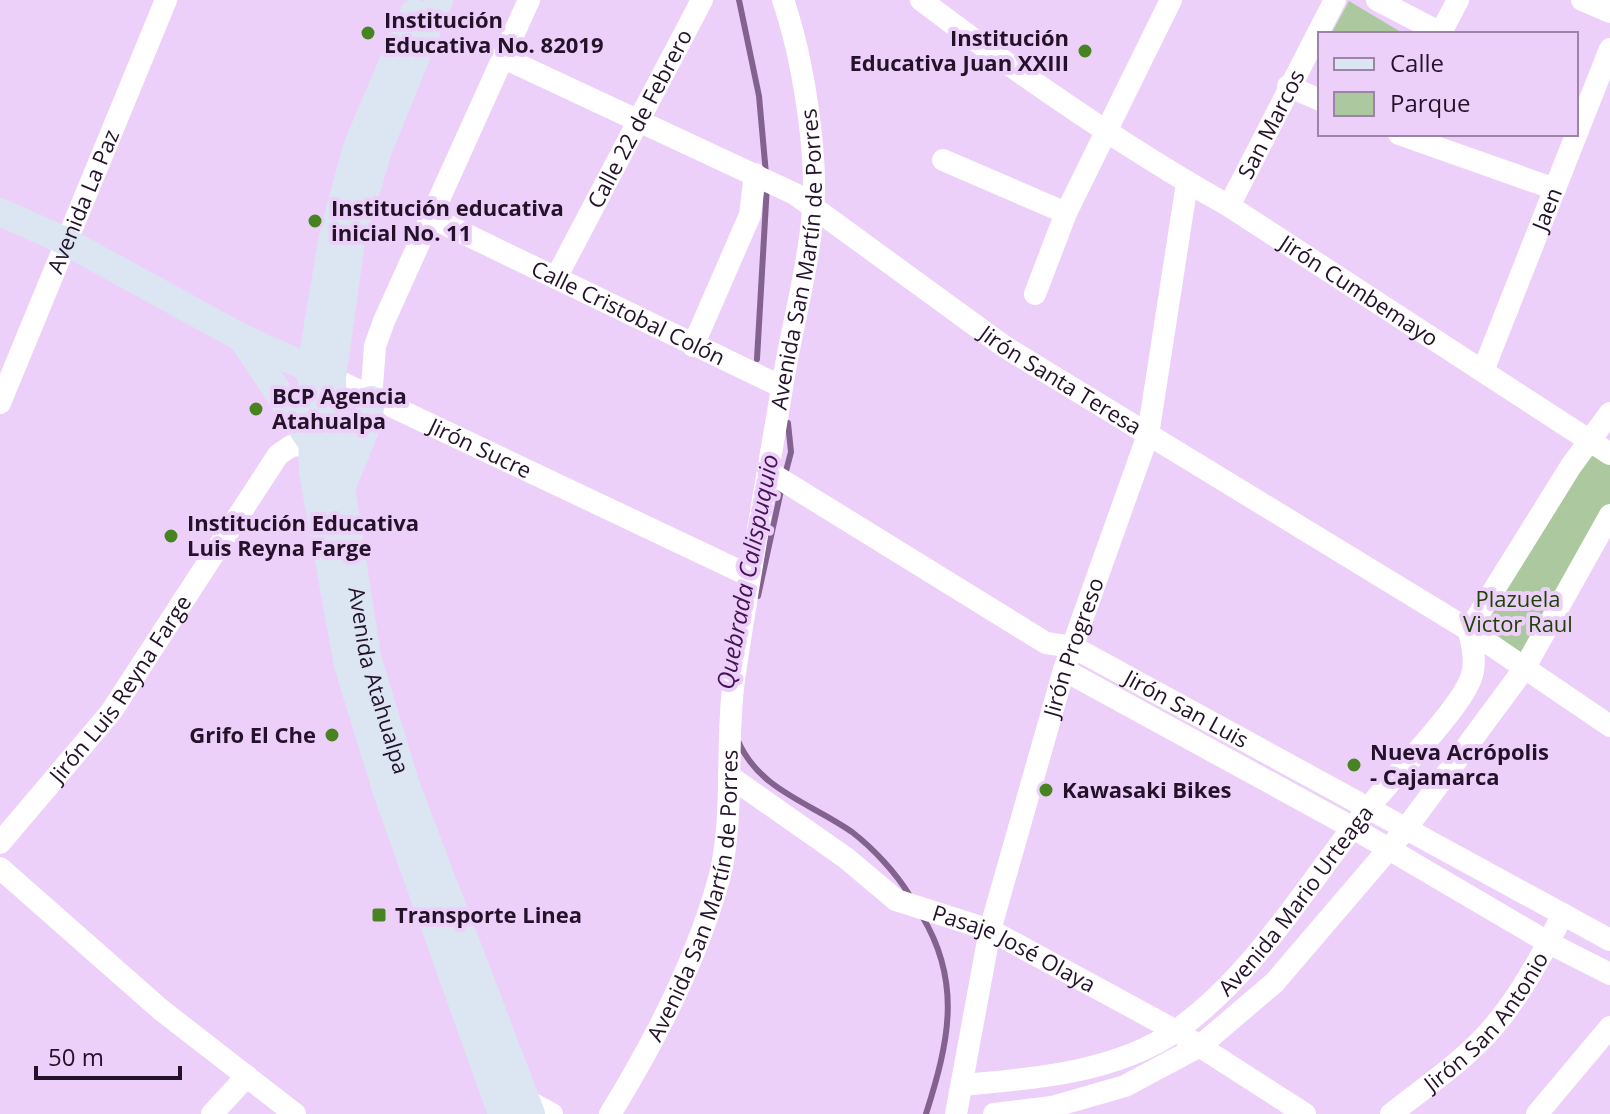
<svg xmlns="http://www.w3.org/2000/svg" width="1610" height="1114" font-family="'Open Sans',sans-serif">
  <style>
    .green { fill: #acc89f }
    .lines { fill: none; stroke-linecap: round; stroke-linejoin: round }
    .stream { stroke: #836290; stroke-width: 6 }
    .minor { stroke: #fff; stroke-width: 22 }
    .major { stroke: #dce5f2; stroke-width: 28 }
    .poi-dot { fill: #478321; stroke: #edd0f9; stroke-width: 3 }
    .labels { text-anchor: middle; stroke-width: 8; stroke-linejoin: round; paint-order: stroke }
    .poi-label { font-size: 22px; font-weight: bold; fill: #24122b; stroke: #edd0f9; text-anchor: start }
    .street-label { font-size: 22px; fill: #24122b; stroke: #edd0f9 }
    .park-label { font-size: 22px; fill: #1e4205; stroke: #edd0f9 }
    .water-label { font-size: 24px; font-style: italic; fill: #441255; stroke: #edd0f9 }
  </style>
  <rect width="100%" height="100%" fill="#edd0f9"/>
  <!-- green -->
  <g class="green">
    <polygon points="1349,1 1404,34 1331,34"/>
    <polygon points="1592,449 1610,464 1610,523 1526,660 1476,619"/>
  </g>
  <g class="lines">
    <!-- stream -->
    <g class="stream">
      <polyline points="739,0 759,96 766,174"/>
      <polyline points="757,359 767,185"/>
      <polyline points="785,475 791,452 788,423"/>
      <polyline points="758,596 782,486"/>
      <path d="M 738,741 C 759,790 811,803 852,832 C 874,849 896,873 910,896"/>
      <path d="M 922,916 C 963,984 948,1044 926,1114"/>
    </g>
    <!-- minor -->
    <g class="minor">
      <path id="s1" d="M 921,0 C 1019,74 1122,146 1229,206 L 1610,454"/>
      <polyline points="1377,0 1441,33"/>
      <polyline points="1582,0 1610,12"/>
      <polyline points="1440,34 1458,0"/>
      <path id="s2" d="M 502,57 L 795,194 L 1005,347 L 1469,630 L 1610,726"/>
      <polyline points="1288,86 1320,100"/>
      <polyline points="1399,134 1555,189"/>
      <polyline points="943,160 1066,213"/>
      <path id="s3" d="M 1229,206 L 1335,0"/>
      <path id="s4" d="M 432,218 L 782,387"/>
      <path id="s5" d="M 556,278 L 702,0"/>
      <polyline points="1035,294 1066,213 1171,0"/>
      <polyline points="693,346 750,215 755,174"/>
      <path id="s6" d="M 1483,371 L 1610,49"/>
      <path id="s7" d="M 332,378 L 748,575"/>
      <polyline points="371,400 375,346 384,321 529,0"/>
      <path id="s8" d="M 0,403 L 166,0"/>
      <path id="s9" d="M 769,472 L 1046,643 L 1073,647 L 1610,940"/>
      <polyline points="1064,670 1353,828 1549,943 1610,974"/>
      <path id="s10" d="M 729,776 L 846,858 L 896,900 L 990,930 L 1176,1031 L 1305,1114"/>
      <path id="s11" d="M 0,843 L 111,712 L 278,455 L 291,446 L 324,442"/>
      <polyline points="0,868 160,1009 295,1114"/>
      <path id="s12" d="M 963,1085 C 1032,1079 1119,1072 1177,1030 C 1258,972 1308,881 1370,806 C 1394,776 1460,709 1471,678 C 1477,662 1472,646 1469,630 L 1571,466 L 1610,413"/>
      <polyline points="526,1100 552,1114"/>
      <polyline points="212,1114 247,1076"/>
      <path id="s13" d="M 610,1114 C 655,1041 696,962 719,879 C 735,818 725,743 734,680 C 748,582 766,485 782,388 C 791,329 809,268 813,209 C 818,151 802,55 783,0"/>
      <path id="s14" d="M 956,1114 L 990,930 L 1064,670 L 1148,435 L 1187,183"/>
      <polyline points="994,1114 1052,1107 1125,1086 1200,1046 1274,983 1405,830 1524,669 1610,515"/>
      <path id="s15" d="M 1391,1114 C 1426,1086 1466,1060 1495,1025 C 1522,993 1544,951 1563,914"/>
      <polyline points="1537,1114 1610,1027"/>
    </g>
    <!-- major -->
    <g class="major">
      <path id="s16" d="M 439,0 L 378,150 L 351,242 L 332,378 L 334,442 L 367,657 L 406,786 L 531,1114"/>
      <polyline points="414,13 357,147 333,236 311,367 313,472 348,665 388,795 502,1114"/>
      <polyline points="0,212 65,241 242,338 327,376"/>
      <polyline points="242,338 312,443"/>
      <polyline points="342,486 368,423 371,400"/>
    </g>
  </g>
  <!-- markers -->
  <g class="poi-dot">
    <circle cx="368" cy="33" r="8"/>
    <circle cx="1085" cy="51" r="8"/>
    <circle cx="315" cy="221" r="8"/>
    <circle cx="256" cy="409" r="8"/>
    <circle cx="171" cy="536" r="8"/>
    <circle cx="332" cy="735" r="8"/>
    <circle cx="1354" cy="765" r="8"/>
    <circle cx="1046" cy="790" r="8"/>
    <rect x="371" y="907" width="16" height="16" rx="4"/>
  </g>
  <g class="labels">
    <!-- poi labels -->
    <g class="poi-label">
      <text x="384" y="28">Institución<tspan x="384" dy="25">Educativa No. 82019</tspan></text>
      <text x="1069" y="46" text-anchor="end">Institución<tspan x="1069" dy="25">Educativa Juan XXIII</tspan></text>
      <text x="331" y="216">Institución educativa<tspan x="331" dy="25">inicial No. 11</tspan></text>
      <text x="272" y="404">BCP Agencia<tspan x="272" dy="25">Atahualpa</tspan></text>
      <text x="187" y="531">Institución Educativa<tspan x="187" dy="25">Luis Reyna Farge</tspan></text>
      <text x="316" y="743" text-anchor="end">Grifo El Che</text>
      <text x="1370" y="760">Nueva Acrópolis<tspan x="1370" dy="25">- Cajamarca</tspan></text>
      <text x="1062" y="798">Kawasaki Bikes</text>
      <text x="395" y="923">Transporte Linea</text>
    </g>
    <!-- street labels -->
    <g class="street-label">
      <text dy="8" stroke="none"><textPath href="#s5" startOffset="180">Calle 22 de Febrero</textPath></text>
      <text dy="8" stroke="none"><textPath href="#s3" startOffset="92">San Marcos</textPath></text>
      <text dy="8" stroke="none"><textPath href="#s8" startOffset="218">Avenida La Paz</textPath></text>
      <text dy="8" stroke="none"><textPath href="#s6" startOffset="174">Jaen</textPath></text>
      <text dy="8" stroke="none"><textPath href="#s13" startOffset="886">Avenida San Martín de Porres</textPath></text>
      <text dy="8" stroke="none"><textPath href="#s1" startOffset="526">Jirón Cumbemayo</textPath></text>
      <text dy="8" stroke="none"><textPath href="#s4" startOffset="218">Calle Cristobal Colón</textPath></text>
      <text dy="8" stroke="none"><textPath href="#s2" startOffset="648">Jirón Santa Teresa</textPath></text>
      <text dy="8" stroke="none"><textPath href="#s7" startOffset="164">Jirón Sucre</textPath></text>
      <text dy="8" stroke="none"><textPath href="#s14" startOffset="482">Jirón Progreso</textPath></text>
      <text dy="8" stroke="none"><textPath href="#s16" startOffset="702">Avenida Atahualpa</textPath></text>
      <text dy="8" stroke="none"><textPath href="#s11" startOffset="196">Jirón Luis Reyna Farge</textPath></text>
      <text dy="8" stroke="none"><textPath href="#s9" startOffset="482">Jirón San Luis</textPath></text>
      <text dy="8" stroke="none"><textPath href="#s13" startOffset="238">Avenida San Martín de Porres</textPath></text>
      <text dy="8" stroke="none"><textPath href="#s12" startOffset="400">Avenida Mario Urteaga</textPath></text>
      <text dy="8" stroke="none"><textPath href="#s10" startOffset="336">Pasaje José Olaya</textPath></text>
      <text dy="8" stroke="none"><textPath href="#s15" startOffset="134">Jirón San Antonio</textPath></text>
    </g>
    <!-- park labels -->
    <g class="park-label">
      <text x="1518" y="607">Plazuela<tspan x="1518" dy="25">Victor Raul</tspan></text>
    </g>
    <!-- water labels -->
    <g class="water-label">
      <text transform="translate(748 572) rotate(-79)" y="8">Quebrada Calispuquio</text>
    </g>
  </g>
  <!-- legend -->
  <rect x="1318" y="32" width="260" height="104" fill="#edd0f9" stroke="#9d84a7" stroke-width="2"/>
  <rect x="1334" y="58" width="40" height="12" fill="#dce5f2" stroke="#9d84a7" stroke-width="2"/>
  <text x="1390" y="72" font-size="24" fill="#24122b">Calle</text>
  <rect x="1334" y="92" width="40" height="24" fill="#acc89f" stroke="#9d84a7" stroke-width="2"/>
  <text x="1390" y="112" font-size="24" fill="#24122b">Parque</text>
  <!-- scale -->
  <path d="M36 1066v12h144v-12" fill="none" stroke="#24122b" stroke-width="4"/>
  <text x="48" y="1066" font-size="24" fill="#24122b" stroke="#edd0f9" stroke-width="6" paint-order="stroke">50 m</text>
</svg>
